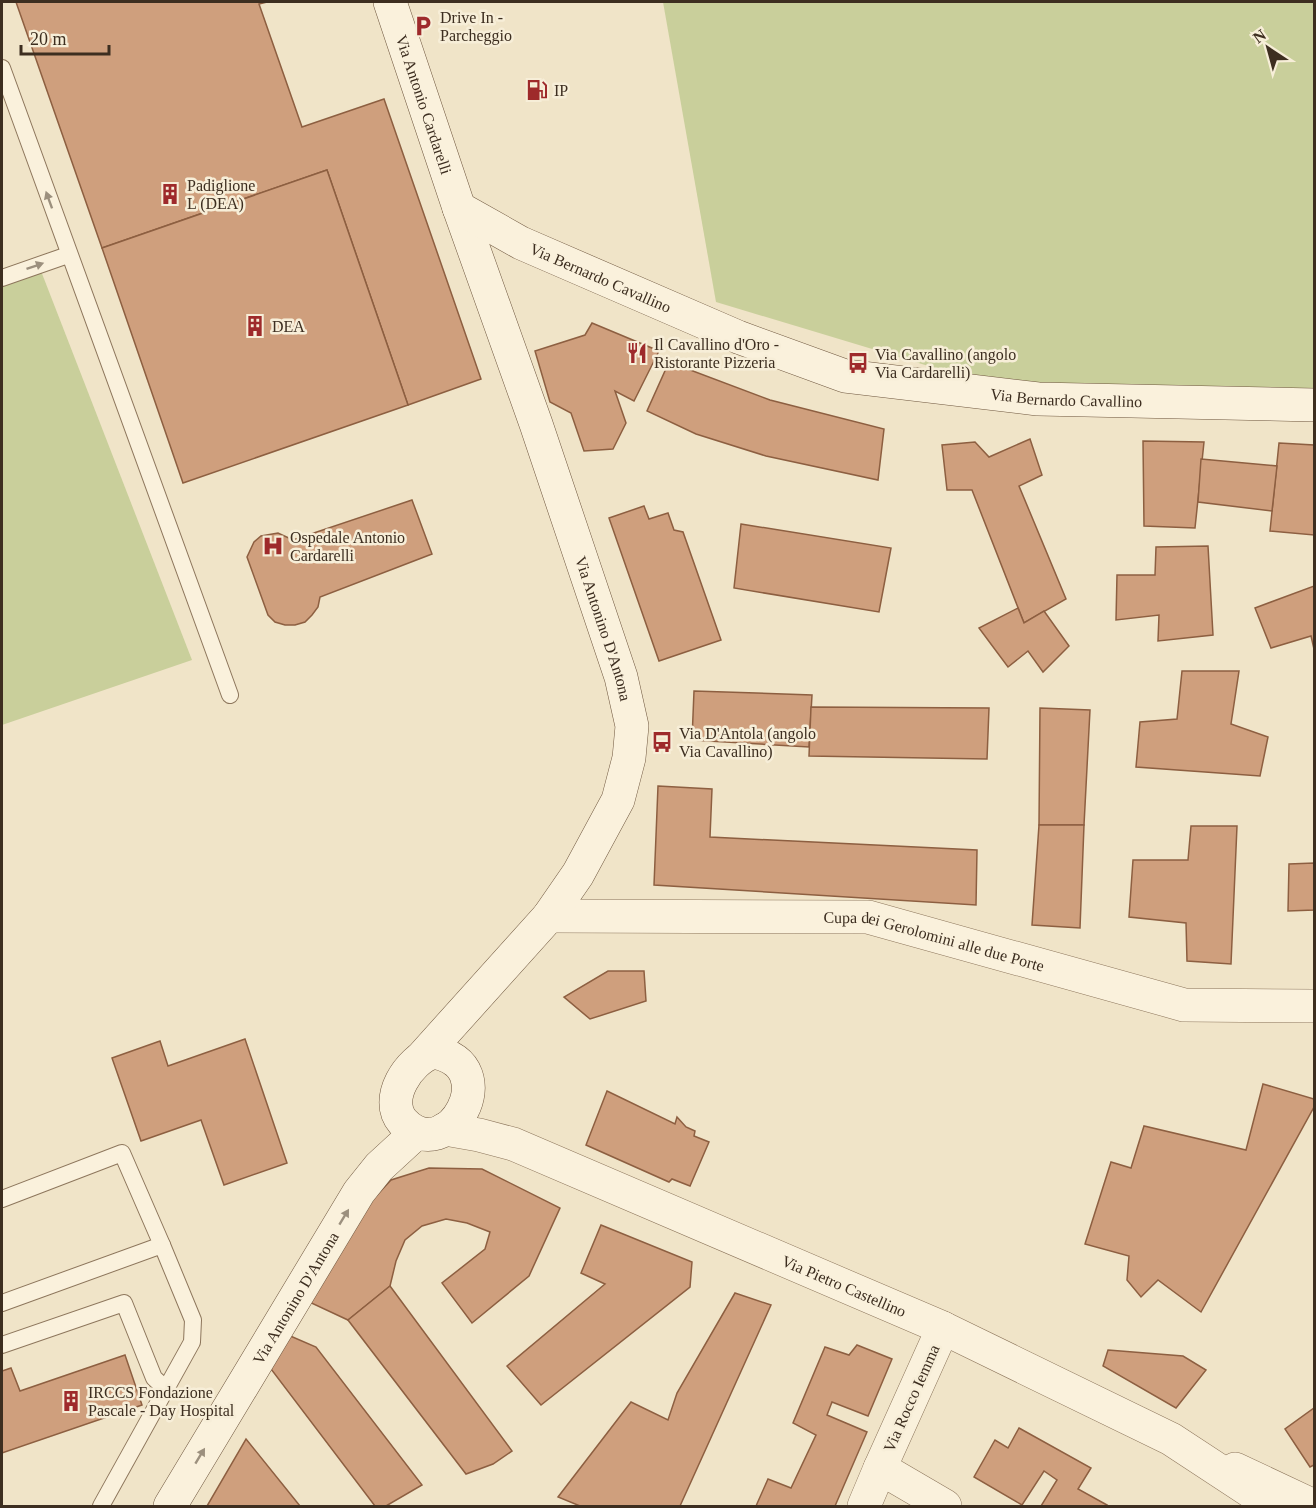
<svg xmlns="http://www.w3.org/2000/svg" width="1316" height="1508" font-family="Georgia,serif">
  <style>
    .green { fill: #c9cf9b }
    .building { fill: #cf9f7d; stroke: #8d5f41; stroke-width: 1.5 }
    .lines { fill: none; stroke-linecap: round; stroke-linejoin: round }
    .service-casing { stroke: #8d765c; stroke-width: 18 }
    .minor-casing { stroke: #8d765c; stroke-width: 34 }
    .tertiary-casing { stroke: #8d765c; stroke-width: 34 }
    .secondary-casing { stroke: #6f573f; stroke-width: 34 }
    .service { stroke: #faf1dc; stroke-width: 16 }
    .minor { stroke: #faf1dc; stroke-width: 33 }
    .tertiary { stroke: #faf1dc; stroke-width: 33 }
    .secondary { stroke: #faf1dc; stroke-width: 33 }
    .oneway { fill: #9c907e }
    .labels { text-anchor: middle; stroke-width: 5; stroke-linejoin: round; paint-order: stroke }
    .poi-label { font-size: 16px; fill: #3d2e20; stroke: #f7eed8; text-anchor: start }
    .street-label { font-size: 16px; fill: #3d2e20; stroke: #f7eed8 }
  </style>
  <rect width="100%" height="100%" fill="#f0e4c8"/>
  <!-- green -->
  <g class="green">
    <polygon points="663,2 1314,2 1314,391 1038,399 716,302"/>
    <polygon points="41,271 192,660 2,725 2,285"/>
  </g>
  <!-- building -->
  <g class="building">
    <polygon points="16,2 267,2 259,4 302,127 384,99 481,379 408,405 327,170 102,248"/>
    <polygon points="327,170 408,405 183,483 102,248"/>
    <polygon points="592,323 659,351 634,401 615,391 626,423 613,449 584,451 571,413 550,402 535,351 585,335"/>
    <polygon points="669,362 770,400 884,429 878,480 766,456 696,434 647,411"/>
    <polygon points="1030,439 1042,475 1019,486 1066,599 1024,623 972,490 947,490 942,445 975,442 989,457"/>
    <polygon points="1143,441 1204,442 1195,528 1144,526"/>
    <polygon points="1279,443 1314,445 1314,535 1270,531"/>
    <polygon points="1201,459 1277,466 1272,511 1198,502"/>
    <polygon points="412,500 432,554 320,597 318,607 312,615 305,622 295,625 285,625 275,622 268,615 247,557 254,542 261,536 278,533 293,540"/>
    <polygon points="644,506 649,519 668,513 674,530 683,532 721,640 659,661 609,518"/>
    <polygon points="741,524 891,548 879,612 734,588"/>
    <polygon points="1208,546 1213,635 1158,641 1159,615 1116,620 1117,575 1155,575 1156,547"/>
    <polygon points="1314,586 1314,649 1311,636 1271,648 1255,608"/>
    <polygon points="1018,608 1024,623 1044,611 1069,646 1043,672 1028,651 1008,667 979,628"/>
    <polygon points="1182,671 1239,671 1231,724 1268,737 1260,776 1136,767 1140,722 1177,719"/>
    <polygon points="694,691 812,695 809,747 692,740"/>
    <polygon points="811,707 989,708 987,759 809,756"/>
    <polygon points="1040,708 1090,710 1084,825 1039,825"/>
    <polygon points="658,786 712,789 710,837 977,850 976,905 654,885"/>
    <polygon points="1039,825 1084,825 1080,928 1032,925"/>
    <polygon points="1191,826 1237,826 1231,964 1187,961 1186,923 1129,917 1133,860 1188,860"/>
    <polygon points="1314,863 1314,910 1288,911 1289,864"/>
    <polygon points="608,971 644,971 646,1001 590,1019 564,997"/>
    <polygon points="245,1039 287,1163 224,1185 201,1120 141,1141 112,1058 160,1041 168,1066"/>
    <polygon points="1263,1084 1314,1099 1314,1107 1201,1312 1158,1280 1141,1297 1127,1280 1129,1256 1085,1244 1111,1162 1131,1168 1144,1126 1246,1150"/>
    <polygon points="607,1091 675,1124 677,1117 686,1127 695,1131 694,1136 709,1142 690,1186 672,1179 669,1182 586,1145"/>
    <polygon points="429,1168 482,1169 560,1208 529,1276 472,1323 442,1283 485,1249 490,1232 467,1223 446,1219 422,1226 405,1240 396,1261 390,1286 348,1320 307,1301 348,1226 391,1180"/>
    <polygon points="601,1225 692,1262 690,1287 541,1405 507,1366 605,1284 581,1273"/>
    <polygon points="390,1286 512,1451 493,1464 466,1474 348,1320"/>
    <polygon points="735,1293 771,1305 680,1506 580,1506 558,1497 631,1402 668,1420 677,1393"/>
    <polygon points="288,1335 316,1347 422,1485 386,1506 375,1506 271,1369"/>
    <polygon points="857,1345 892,1359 868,1416 832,1402 827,1415 867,1432 835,1506 756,1506 768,1479 791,1488 816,1435 793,1423 825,1347 849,1355"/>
    <polygon points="1108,1350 1183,1356 1206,1370 1176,1408 1103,1366"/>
    <polygon points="125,1355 142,1405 2,1453 2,1371 11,1368 20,1391"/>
    <polygon points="1314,1408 1314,1465 1310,1467 1285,1429"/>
    <polygon points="1019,1428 1091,1468 1078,1489 1107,1505 1106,1506 1041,1506 1057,1480 1044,1471 1022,1505 974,1477 995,1440 1008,1448"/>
    <polygon points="246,1439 300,1506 207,1506"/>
  </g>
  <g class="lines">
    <defs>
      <g id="service">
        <polyline points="2,68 230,695"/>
        <polyline points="2,278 68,255"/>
        <polyline points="2,1199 122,1153 162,1245"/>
        <polyline points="2,1303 162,1245 193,1320 192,1342 101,1506"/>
        <polyline points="2,1345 124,1303 154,1378 165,1388"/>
      </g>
      <g id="minor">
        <path id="s1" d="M 549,916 L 868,917 L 1184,1005 L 1314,1006"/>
        <polyline points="943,1328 880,1468 945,1506"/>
        <polyline points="1235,1469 1314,1506"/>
        <polyline points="864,1506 880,1468"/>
      </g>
      <g id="tertiary">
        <path id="s2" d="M 445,1129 L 479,1135 L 513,1144 L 943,1328 L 1171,1439 L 1273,1506"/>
      </g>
      <g id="secondary">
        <path id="s3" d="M 390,2 L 459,208 L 536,424 L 621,677 L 632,726 L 629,758 L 618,800 L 578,874 L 549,916 L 424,1055"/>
        <path id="s4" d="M 459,208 L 521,243 L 738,337 L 845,376 L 1038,399 L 1314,405"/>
        <path d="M 433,1052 C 508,1065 447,1170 403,1122 C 383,1099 409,1060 433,1052 Z"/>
        <path id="s5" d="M 170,1506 L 359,1192 L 379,1167 L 416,1133"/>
      </g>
    </defs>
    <!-- service casing -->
    <use href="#service" class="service-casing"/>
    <!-- minor casing -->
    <use href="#minor" class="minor-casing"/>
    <!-- tertiary casing -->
    <use href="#tertiary" class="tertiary-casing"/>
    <!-- secondary casing -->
    <use href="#secondary" class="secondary-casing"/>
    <!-- service -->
    <use href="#service" class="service"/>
    <!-- minor -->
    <use href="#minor" class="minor"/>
    <!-- tertiary -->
    <use href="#tertiary" class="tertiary"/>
    <!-- secondary -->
    <use href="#secondary" class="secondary"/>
  </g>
  <!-- one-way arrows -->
  <defs><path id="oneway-solid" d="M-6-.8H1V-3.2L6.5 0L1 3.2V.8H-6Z" transform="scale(1.5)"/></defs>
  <g class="oneway">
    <use href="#oneway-solid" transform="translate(49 200) rotate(-110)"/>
    <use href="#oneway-solid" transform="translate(35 266) rotate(-19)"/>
    <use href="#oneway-solid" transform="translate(344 1217) rotate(-59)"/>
    <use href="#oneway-solid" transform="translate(200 1456) rotate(-59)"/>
  </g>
  <!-- icons -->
  <defs>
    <symbol id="parking-bare" viewBox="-9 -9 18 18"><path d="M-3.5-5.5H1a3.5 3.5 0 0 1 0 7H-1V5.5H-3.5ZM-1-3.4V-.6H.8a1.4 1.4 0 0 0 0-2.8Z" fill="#9e2a2b" stroke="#f7eed8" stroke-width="2.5" paint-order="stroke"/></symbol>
    <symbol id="fuel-bare" viewBox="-9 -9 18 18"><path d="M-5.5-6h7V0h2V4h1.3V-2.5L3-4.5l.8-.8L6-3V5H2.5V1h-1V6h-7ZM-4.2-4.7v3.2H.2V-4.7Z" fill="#9e2a2b" stroke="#f7eed8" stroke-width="2.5" paint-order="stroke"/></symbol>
    <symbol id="building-bare" viewBox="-9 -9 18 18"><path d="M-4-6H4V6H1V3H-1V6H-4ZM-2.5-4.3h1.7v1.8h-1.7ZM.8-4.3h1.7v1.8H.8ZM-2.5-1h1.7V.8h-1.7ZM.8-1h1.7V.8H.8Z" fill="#9e2a2b" stroke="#f7eed8" stroke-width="2.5" paint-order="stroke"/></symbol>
    <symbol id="restaurant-bare" viewBox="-9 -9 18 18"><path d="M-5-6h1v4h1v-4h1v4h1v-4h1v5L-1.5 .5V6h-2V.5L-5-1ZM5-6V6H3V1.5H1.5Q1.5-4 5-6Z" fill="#9e2a2b" stroke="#f7eed8" stroke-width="2.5" paint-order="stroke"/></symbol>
    <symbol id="bus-bare" viewBox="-9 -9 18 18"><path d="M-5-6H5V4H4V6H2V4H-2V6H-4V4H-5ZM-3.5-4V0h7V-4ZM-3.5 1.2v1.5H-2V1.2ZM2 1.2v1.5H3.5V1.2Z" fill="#9e2a2b" stroke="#f7eed8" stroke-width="2.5" paint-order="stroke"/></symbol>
    <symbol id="hospital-bare" viewBox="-9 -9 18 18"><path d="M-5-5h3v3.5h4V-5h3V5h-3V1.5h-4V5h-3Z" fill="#9e2a2b" stroke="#f7eed8" stroke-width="2.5" paint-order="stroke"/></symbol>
  </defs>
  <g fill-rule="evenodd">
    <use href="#parking-bare" x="408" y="11" width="30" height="30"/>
    <use href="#fuel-bare" x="522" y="75" width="30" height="30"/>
    <use href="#building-bare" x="155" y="179" width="30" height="30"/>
    <use href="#building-bare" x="240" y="311" width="30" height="30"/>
    <use href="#restaurant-bare" x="622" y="338" width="30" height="30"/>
    <use href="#bus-bare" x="843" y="348" width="30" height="30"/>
    <use href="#hospital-bare" x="258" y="531" width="30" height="30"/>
    <use href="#bus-bare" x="647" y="727" width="30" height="30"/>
    <use href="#building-bare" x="56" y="1386" width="30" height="30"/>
  </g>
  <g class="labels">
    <!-- poi labels -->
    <g class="poi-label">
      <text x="440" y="23">Drive In -<tspan x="440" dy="18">Parcheggio</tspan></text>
      <text x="554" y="96">IP</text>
      <text x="187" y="191">Padiglione<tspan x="187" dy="18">L (DEA)</tspan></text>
      <text x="272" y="332">DEA</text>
      <text x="654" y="350">Il Cavallino d'Oro -<tspan x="654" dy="18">Ristorante Pizzeria</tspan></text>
      <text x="875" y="360">Via Cavallino (angolo<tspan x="875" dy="18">Via Cardarelli)</tspan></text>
      <text x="290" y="543">Ospedale Antonio<tspan x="290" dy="18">Cardarelli</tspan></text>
      <text x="679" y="739">Via D'Antola (angolo<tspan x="679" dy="18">Via Cavallino)</tspan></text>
      <text x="88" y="1398">IRCCS Fondazione<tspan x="88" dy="18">Pascale - Day Hospital</tspan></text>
    </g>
    <!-- street labels -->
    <g class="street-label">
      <text dy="6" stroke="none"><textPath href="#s3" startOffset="108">Via Antonio Cardarelli</textPath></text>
      <text dy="6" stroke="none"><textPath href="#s4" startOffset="158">Via Bernardo Cavallino</textPath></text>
      <text dy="6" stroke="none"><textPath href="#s4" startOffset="644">Via Bernardo Cavallino</textPath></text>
      <text dy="6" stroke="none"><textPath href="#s3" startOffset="662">Via Antonino D'Antona</textPath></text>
      <text dy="6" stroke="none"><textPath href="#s1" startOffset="388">Cupa dei Gerolomini alle due Porte</textPath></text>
      <text dy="6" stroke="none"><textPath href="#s2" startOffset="430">Via Pietro Castellino</textPath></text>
      <text dy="6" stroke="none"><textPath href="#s5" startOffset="243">Via Antonino D'Antona</textPath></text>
      <text transform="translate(911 1398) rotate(-66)" y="6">Via Rocco Iemma</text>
    </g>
  </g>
  <!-- border -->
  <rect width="1316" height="1508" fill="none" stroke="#3d2e20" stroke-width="6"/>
  <!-- north arrow -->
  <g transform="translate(1268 48) rotate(324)" stroke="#f7eed8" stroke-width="4.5" paint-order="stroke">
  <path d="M0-4.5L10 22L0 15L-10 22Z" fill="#3d2e20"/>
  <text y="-9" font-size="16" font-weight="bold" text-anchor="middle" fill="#3d2e20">N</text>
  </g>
  <!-- scale -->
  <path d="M21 45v9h88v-9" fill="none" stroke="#3d2e20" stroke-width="3"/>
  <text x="30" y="45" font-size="18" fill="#3d2e20" stroke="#f7eed8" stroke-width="4.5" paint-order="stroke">20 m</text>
</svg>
